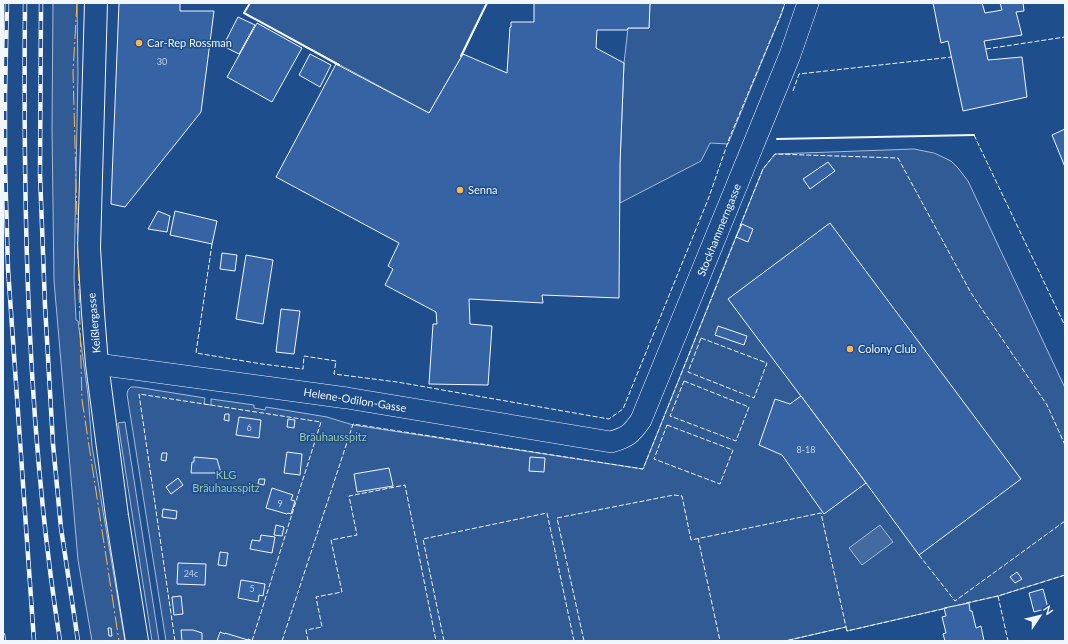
<svg xmlns="http://www.w3.org/2000/svg" width="1068" height="644" font-family="Lato,sans-serif">
  <style>
    .built { fill: #305b95; stroke: #a8bbd7 }
    .water { fill: #446ba0; stroke: #a8bbd7 }
    .building { fill: #3563a3; stroke: #f2f6ff }
    .lines { fill: none; stroke-linecap: round; stroke-linejoin: round }
    .street-casing { stroke: #f2f6ff; stroke-width: 22 }
    .secondary-casing { stroke: #f2f6ff; stroke-width: 24 }
    .street { stroke: #1f4e8c; stroke-width: 21 }
    .secondary { stroke: #1f4e8c; stroke-width: 22 }
    .rail-casing { stroke: #f2f6ff; stroke-width: 4.5 }
    .rail { stroke: #1f4e8c; stroke-width: 3; stroke-dasharray: 9; stroke-linecap: butt }
    .fence { stroke: #f2f6ff; stroke-width: 1; stroke-dasharray: 5 2; stroke-linecap: butt }
    .wall { stroke: #f2f6ff; stroke-width: 2 }
    .power { stroke: #ffb74d; stroke-width: 1; stroke-dasharray: 14 3 2 3; stroke-linecap: butt }
    .poi-dot { fill: #ffb74d; stroke: #1f4e8c; stroke-width: 1.5 }
    .labels { text-anchor: middle; stroke-width: 3; stroke-linejoin: round; paint-order: stroke }
    .number-label { font-size: 9px; fill: #c3d1e8 }
    .poi-label { font-size: 11px; fill: #f2f6ff; stroke: #1f4e8c; text-anchor: start }
    .street-label { font-size: 11px; fill: #f2f6ff; stroke: #1f4e8c }
    .park-label { font-size: 11px; fill: #97c8a6; stroke: #1f4e8c }
  </style>
  <rect width="100%" height="100%" fill="#1f4e8c"/>
  <!-- built -->
  <g class="built">
    <polygon points="53,3 77,3 78,73 74,279 76,320 78,321 88,395 92,446 125,641 92,641 78,560 54,281 52,128"/>
    <polygon points="250,3 487,3 463,54 429,113 244,13"/>
    <polygon points="650,3 785,3 781,15 728,144 710,143 701,161 620,203 620,164 624,63 628,28 649,28"/>
    <polygon points="914,149 934,153 951,161 958,168 968,181 1065,388 1065,575 998,596 847,631 846,627 785,641 166,641 127,394 128,390 131,387 136,387 205,398 204,404 211,405 211,399 254,405 254,408 265,410 266,407 327,417 353,425 643,469 763,169 775,154"/>
    <polygon points="125,422 159,641 152,641 118,423"/>
  </g>
  <!-- water -->
  <polygon class="water" points="880,525 893,542 862,565 849,548"/>
  <!-- building -->
  <g class="building">
    <polygon points="119,3 180,3 180,11 214,11 201,112 125,207 111,204"/>
    <polygon points="534,3 650,3 649,28 628,28 627,30 597,30 596,48 624,63 620,164 619,298 542,295 543,303 469,299 470,324 492,326 488,385 429,384 433,324 437,324 436,312 385,285 393,269 388,266 399,243 276,177 336,64 429,113 463,54 507,73 510,27 511,27 511,22 534,22"/>
    <polygon points="933,3 982,3 985,13 1002,10 1000,3 1023,3 1024,11 1016,12 1022,35 984,41 988,60 1022,57 1027,97 963,111 948,41 941,43"/>
    <polygon points="238,17 255,25 239,54 223,46"/>
    <polygon points="257,23 302,48 272,102 227,77"/>
    <polygon points="310,54 331,65 320,87 299,75"/>
    <polygon points="1065,129 1065,167 1052,135"/>
    <polygon points="828,162 835,171 810,189 803,179"/>
    <polygon points="158,211 170,216 167,232 148,229"/>
    <polygon points="175,211 217,221 212,244 170,235"/>
    <polygon points="830,223 1021,479 919,555 866,483 728,299"/>
    <polygon points="742,224 753,229 748,242 736,237"/>
    <polygon points="222,253 237,255 235,271 220,269"/>
    <polygon points="246,255 273,260 263,324 236,319"/>
    <polygon points="281,309 300,311 294,354 276,352"/>
    <polygon points="718,326 747,336 744,345 715,335"/>
    <polygon points="801,396 866,483 824,514 782,455 759,445 775,399 790,404"/>
    <polygon points="225,414 229,414 229,421 224,420"/>
    <polygon points="239,417 261,420 259,438 236,435"/>
    <polygon points="288,419 295,420 294,428 287,427"/>
    <polygon points="287,452 302,454 300,475 284,473"/>
    <polygon points="162,453 167,453 166,461 161,460"/>
    <polygon points="194,457 217,459 221,473 191,473 192,462 194,462"/>
    <polygon points="530,457 545,458 544,472 529,471"/>
    <polygon points="389,468 393,486 357,492 354,474"/>
    <polygon points="178,478 183,485 171,494 166,487"/>
    <polygon points="259,479 265,479 264,485 258,484"/>
    <polygon points="272,488 293,495 291,500 295,501 291,514 288,513 287,514 266,508"/>
    <polygon points="163,509 177,511 176,519 162,517"/>
    <polygon points="276,525 284,527 282,536 274,535"/>
    <polygon points="261,535 275,537 272,553 250,549 252,540 260,541"/>
    <polygon points="220,552 228,553 226,566 218,565"/>
    <polygon points="178,563 206,564 205,585 177,584"/>
    <polygon points="1017,572 1022,579 1015,583 1010,577"/>
    <polygon points="241,580 265,584 263,596 259,595 258,602 238,598"/>
    <polygon points="1043,589 1048,608 1034,612 1029,593"/>
    <polygon points="181,596 183,614 174,615 172,597"/>
    <polygon points="969,603 970,611 972,611 976,628 981,626 984,641 945,641 943,634 946,633 942,617 946,616 944,608"/>
    <polygon points="108,628 111,628 112,636 109,636"/>
    <polygon points="181,630 193,630 202,633 202,641 182,641"/>
    <polygon points="220,632 225,634 225,633 248,640 248,639 251,640 251,641 217,641"/>
  </g>
  <g class="lines">
    <defs>
      <path id="street" d="M 97,364 L 347,398 L 611,442 C 628,437 631,434 641,420 L 790,55 L 808,3"/>
      <polyline id="secondary" points="96,3 89,248 93,313 97,364 117,516 137,641"/>
    </defs>
    <!-- street casing -->
    <use href="#street" class="street-casing"/>
    <!-- secondary casing -->
    <use href="#secondary" class="secondary-casing"/>
    <!-- street -->
    <use href="#street" class="street"/>
    <!-- secondary -->
    <use href="#secondary" class="secondary"/>
    <defs>
      <g id="rail">
        <polyline points="7,3 5,94 5,165 8,269 34,641"/>
        <path d="M 25,3 C 23,216 27,430 60,641"/>
        <polyline points="41,3 40,174 45,305 53,444 61,528 78,641"/>
        <polyline points="3,635 4,641"/>
      </g>
    </defs>
    <!-- rail casing -->
    <use href="#rail" class="rail-casing"/>
    <!-- rail -->
    <use href="#rail" class="rail"/>
    <!-- fence -->
    <g class="fence">
      <polyline points="986,49 1065,37"/>
      <polyline points="793,91 799,74 952,57"/>
      <polyline points="974,135 1065,326"/>
      <polyline points="740,226 763,169 775,154 898,158 971,293 1047,405 1065,445"/>
      <polyline points="212,244 196,353 262,364 303,369 304,356 336,361 334,374 397,382 609,419 623,409 709,197 729,139 780,17 785,3"/>
      <polygon points="701,338 767,363 754,398 688,372"/>
      <polygon points="684,381 749,407 736,441 670,416"/>
      <polygon points="667,425 733,450 720,484 654,459"/>
      <polyline points="698,538 720,641"/>
      <polyline points="919,555 955,601 1065,521"/>
      <polyline points="998,596 1008,641"/>
      <polyline points="966,603 998,596 1065,575"/>
      <polyline points="846,627 847,631 947,608"/>
      <polyline points="175,641 139,394 321,422 252,641"/>
      <polyline points="282,641 353,424 643,469 737,235"/>
      <polyline points="308,641 306,630 322,627 316,597 342,592 331,540 357,535 349,496 405,485 436,641"/>
      <polyline points="444,641 423,539 547,513 574,641"/>
      <polyline points="584,641 557,518 674,495 682,496 691,540 821,513 846,627 785,641"/>
    </g>
    <!-- wall -->
    <g class="wall">
      <polyline points="250,3 244,13 339,65"/>
      <polyline points="461,56 487,3"/>
      <polyline points="777,139 974,135"/>
    </g>
    <!-- power -->
    <polyline class="power" points="77,3 73,72 82,400 119,641"/>
  </g>
  <!-- markers -->
  <g class="poi-dot">
    <circle cx="139" cy="43" r="4"/>
    <circle cx="460" cy="190" r="4"/>
    <circle cx="850" cy="349" r="4"/>
  </g>
  <g class="labels">
    <!-- number labels -->
    <g class="number-label">
      <text x="162" y="65">30</text>
      <text x="249" y="431">6</text>
      <text x="806" y="453">8-18</text>
      <text x="280" y="507">9</text>
      <text x="191" y="577">24c</text>
      <text x="252" y="592">5</text>
    </g>
    <!-- poi labels -->
    <g class="poi-label">
      <text x="147" y="47">Car-Rep Rossman</text>
      <text x="468" y="194">Senna</text>
      <text x="858" y="353">Colony Club</text>
    </g>
    <!-- street labels -->
    <g class="street-label">
      <text transform="translate(719 230) rotate(-68)" y="4">Stockhammerngasse</text>
      <text transform="translate(94 323) rotate(-95)" y="4">Keißlergasse</text>
      <text transform="translate(355 400) rotate(9)" y="4">Helene-Odilon-Gasse</text>
    </g>
    <!-- park labels -->
    <g class="park-label">
      <text x="333" y="441">Bräuhausspitz</text>
      <text x="226" y="479">KLG<tspan x="226" dy="13">Bräuhausspitz</tspan></text>
    </g>
  </g>
  <!-- border -->
  <rect width="1068" height="644" fill="none" stroke="#f2f6ff" stroke-width="8"/>
  <!-- north arrow -->
  <g transform="translate(1040 616) rotate(55)" stroke="#1f4e8c" stroke-width="3" paint-order="stroke">
  <path d="M0-3L7 15L0 10L-7 15Z" fill="#f2f6ff"/>
  <text y="-6" font-size="11" font-weight="bold" text-anchor="middle" fill="#f2f6ff">N</text>
  </g>
</svg>
